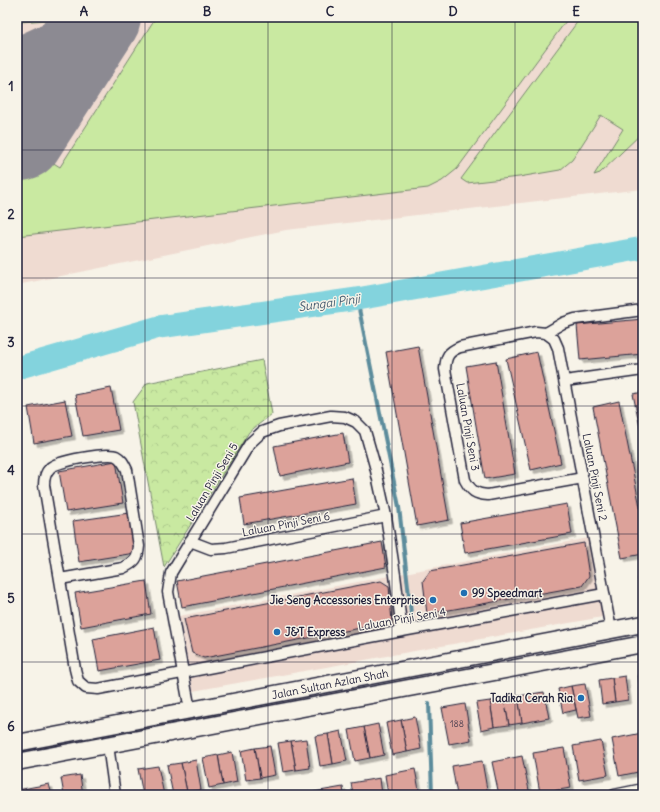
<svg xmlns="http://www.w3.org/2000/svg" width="660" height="812" font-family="Delius,sans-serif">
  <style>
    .built { fill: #efdbd1 }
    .grass { fill: #c9e9a1; stroke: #76866e }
    .forest { fill: url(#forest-crowns); stroke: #76866e }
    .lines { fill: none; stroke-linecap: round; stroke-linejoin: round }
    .stream { stroke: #5c8c9c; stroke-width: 4 }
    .river { stroke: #83d3dd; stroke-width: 23 }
    .taxiway { stroke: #8c8a92; stroke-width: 34 }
    .runway { stroke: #8c8a92; stroke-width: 86 }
    .building { fill: #dca29a; stroke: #22223b; filter: url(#shadow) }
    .street-casing { stroke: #22223b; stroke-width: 13 }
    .primary-casing { stroke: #22223b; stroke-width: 19 }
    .street { stroke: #f7f3e8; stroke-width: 10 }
    .primary { stroke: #f7f3e8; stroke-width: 16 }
    .grid { fill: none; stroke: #22223b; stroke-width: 1; stroke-opacity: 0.55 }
    .poi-dot { fill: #1f6fb2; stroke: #f7f3e8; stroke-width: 1.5 }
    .labels { text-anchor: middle; stroke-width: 3; stroke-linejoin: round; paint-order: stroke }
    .number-label { font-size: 9px; fill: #504253 }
    .street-label { font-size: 11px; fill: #22223b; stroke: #f7f3e8 }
    .poi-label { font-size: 11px; font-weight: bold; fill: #22223b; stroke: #f7f3e8; text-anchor: start }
    .water-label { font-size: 12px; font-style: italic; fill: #3f576c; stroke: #f7f3e8 }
    .neatline { fill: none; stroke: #22223b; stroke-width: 1.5 }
    .grid-label { font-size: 13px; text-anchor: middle; font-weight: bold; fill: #22223b }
  </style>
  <defs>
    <pattern id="forest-crowns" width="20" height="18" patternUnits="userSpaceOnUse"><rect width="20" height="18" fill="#c9e9a1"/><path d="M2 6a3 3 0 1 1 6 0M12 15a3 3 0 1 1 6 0" fill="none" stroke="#acc88c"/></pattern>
    <filter id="shadow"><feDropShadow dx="3.5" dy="3.5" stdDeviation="0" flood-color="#0004"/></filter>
  </defs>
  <rect width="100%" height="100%" fill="#f7f3e8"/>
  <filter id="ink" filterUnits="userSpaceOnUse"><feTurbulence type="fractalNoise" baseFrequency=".025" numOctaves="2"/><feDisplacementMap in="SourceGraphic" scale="8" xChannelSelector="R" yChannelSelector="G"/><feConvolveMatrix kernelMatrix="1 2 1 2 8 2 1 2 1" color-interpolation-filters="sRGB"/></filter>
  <g filter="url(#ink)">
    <!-- built -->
    <g class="built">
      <polygon points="17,17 643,17 643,189 286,230 17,285"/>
      <polygon points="594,537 608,616 193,691 179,616"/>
    </g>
    <!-- grass -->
    <g class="grass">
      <polygon points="17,17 50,17 48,20 21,22 17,27"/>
      <polygon points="156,17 569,17 457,169 442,181 428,188 17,236 17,140 60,167"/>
      <polygon points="581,17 643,17 643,132 600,173 594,175 623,129 601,115 572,160 560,170 519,177 467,183 461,179"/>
    </g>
    <!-- forest -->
    <polygon class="forest" points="262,360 272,414 249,432 164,567 133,402 147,383"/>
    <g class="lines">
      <!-- stream -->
      <g class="stream">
        <polyline points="357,299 399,507 412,622"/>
        <polyline points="429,703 432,795"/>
      </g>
      <!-- river -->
      <polyline class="river" points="17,368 159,327 357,299 643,248"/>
      <!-- taxiway -->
      <g class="taxiway">
        <path d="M 17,54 C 41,44 64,34 84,17"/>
        <path d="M 17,121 C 27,126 36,128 47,124 C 52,122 58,119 62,115 C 73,101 77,76 83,60 C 88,45 96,31 102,17"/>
      </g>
      <!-- runway -->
      <polyline class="runway" points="20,138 98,17"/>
    </g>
    <!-- building -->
    <g class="building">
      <polygon points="643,319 643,354 580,360 577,325"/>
      <polygon points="418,346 449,520 417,526 386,352"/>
      <polygon points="537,352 561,463 531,470 506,359"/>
      <polygon points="496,361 515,474 485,479 466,366"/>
      <polygon points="111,388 119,430 83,436 75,395"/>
      <polygon points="643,392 643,442 633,394"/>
      <polygon points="65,400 72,436 34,443 28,407"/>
      <polygon points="619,401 643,522 643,554 622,558 593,407"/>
      <polygon points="343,433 348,462 280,476 274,446"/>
      <polygon points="116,461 123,503 66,512 59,471"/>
      <polygon points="352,478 356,504 244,524 240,498"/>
      <polygon points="567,504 572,534 465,553 460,523"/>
      <polygon points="129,513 135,553 79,562 73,521"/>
      <polygon points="382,542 386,567 182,607 177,581"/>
      <polygon points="584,543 589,576 582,586 427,614 423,581 430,571"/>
      <polygon points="643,577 643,591 640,592 638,578"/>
      <polygon points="146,581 151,614 81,627 75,593"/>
      <polygon points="381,581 389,586 392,622 204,658 192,653 184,619"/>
      <polygon points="154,627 160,660 99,671 93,639"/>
      <polygon points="638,674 643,674 642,700"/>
      <polygon points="625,676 628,700 615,702 612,678"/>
      <polygon points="612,678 615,702 602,704 599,680"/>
      <polygon points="585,684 591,716 578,718 571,686"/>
      <polygon points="571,686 576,710 563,713 558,689"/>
      <polygon points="544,692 549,718 522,723 518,696"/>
      <polygon points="518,696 522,723 509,725 504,699"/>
      <polygon points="504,699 509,725 494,727 490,701"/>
      <polygon points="490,701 494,727 481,730 476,703"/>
      <polygon points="465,704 471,740 449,744 442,708"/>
      <polygon points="415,717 421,749 407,752 401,720"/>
      <polygon points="401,720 407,752 392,755 386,723"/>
      <polygon points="378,724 384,755 370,758 364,727"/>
      <polygon points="364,727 370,758 355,761 349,730"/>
      <polygon points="341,731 347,761 333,764 328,734"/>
      <polygon points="642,733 643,740 643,771 619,776 612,739"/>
      <polygon points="328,734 333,764 320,766 315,736"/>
      <polygon points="306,739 310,768 296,770 291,741"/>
      <polygon points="291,741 296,770 283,772 278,743"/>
      <polygon points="601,741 608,775 579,780 573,746"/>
      <polygon points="270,746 275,775 260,778 255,748"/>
      <polygon points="255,748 260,778 246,780 241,751"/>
      <polygon points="564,748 571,788 540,793 533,753"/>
      <polygon points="232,752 237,782 223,785 218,755"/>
      <polygon points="218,755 223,785 209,788 203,758"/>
      <polygon points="522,756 530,795 499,795 492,762"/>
      <polygon points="196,760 201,790 187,792 181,763"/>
      <polygon points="482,761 488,795 457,795 452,766"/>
      <polygon points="181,763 187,792 173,795 167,765"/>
      <polygon points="158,766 164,795 143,795 138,769"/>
      <polygon points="415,769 420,795 388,795 385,775"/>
      <polygon points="80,775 83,795 64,795 61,778"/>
      <polygon points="380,778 382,795 353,795 351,783"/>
      <polygon points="49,784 52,795 17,795 17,790"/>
      <polygon points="343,787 344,795 315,795 314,792"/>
    </g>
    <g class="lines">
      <defs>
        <g id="street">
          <polyline points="546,333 554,339 558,348 611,630"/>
          <polyline points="565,381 643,370"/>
          <path d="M 583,478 L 488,495 C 475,494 471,491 465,480 L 445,369 C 446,356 448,352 460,347 L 536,332 L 546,333 L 563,323 L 575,319 L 643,310"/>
          <polyline points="190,541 211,549 226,548 386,516"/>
          <path d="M 60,579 L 123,568 C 135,562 138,559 139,546 L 127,470 C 124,464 122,459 116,456 C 108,452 56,461 50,468 C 45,473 44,478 44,485 L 75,669 L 78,681 L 86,688 L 98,689 L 402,631 L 604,594"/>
          <polyline points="190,710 168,592 171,573 250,443 262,432 279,426 331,416 345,417 356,422 365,431 375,466 386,516 395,575 402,631"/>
          <polyline points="108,745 115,795"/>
          <polyline points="614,795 643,789"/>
        </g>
        <g id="primary">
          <polyline points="17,743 643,624"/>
          <polyline points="17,762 361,697 643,644"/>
        </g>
      </defs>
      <!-- street casing -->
      <use href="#street" class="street-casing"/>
      <!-- primary casing -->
      <use href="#primary" class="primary-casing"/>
      <!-- street -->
      <use href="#street" class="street"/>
      <!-- primary -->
      <use href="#primary" class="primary"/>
    </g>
  </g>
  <!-- grid -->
  <path class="grid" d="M 145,17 L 145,795M 268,17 L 268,795M 392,17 L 392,795M 515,17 L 515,795M 17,150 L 643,150M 17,278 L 643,278M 17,406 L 643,406M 17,534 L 643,534M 17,662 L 643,662"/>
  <!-- markers -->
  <g class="poi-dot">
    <circle cx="464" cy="593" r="4"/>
    <circle cx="433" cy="600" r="4"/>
    <circle cx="277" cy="632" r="4"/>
    <circle cx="581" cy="698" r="4"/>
  </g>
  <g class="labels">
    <!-- number labels -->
    <g class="number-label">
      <text x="457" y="727">188</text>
    </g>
    <!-- street labels -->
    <g class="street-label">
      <text transform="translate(468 427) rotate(80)" y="4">Laluan Pinji Seni 3</text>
      <text transform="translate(595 477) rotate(79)" y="4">Laluan Pinji Seni 2</text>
      <text transform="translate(212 482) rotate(-59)" y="4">Laluan Pinji Seni 5</text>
      <text transform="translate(286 524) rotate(-11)" y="4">Laluan Pinji Seni 6</text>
      <text transform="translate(402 619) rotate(-10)" y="4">Laluan Pinji Seni 4</text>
      <text transform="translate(330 684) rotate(-11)" y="4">Jalan Sultan Azlan Shah</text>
    </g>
    <!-- poi labels -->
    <g class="poi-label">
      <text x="472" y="597">99 Speedmart</text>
      <text x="425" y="604" text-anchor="end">Jie Seng Accessories Enterprise</text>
      <text x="285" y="636">J&amp;T Express</text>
      <text x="573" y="702" text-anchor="end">Tadika Cerah Ria</text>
    </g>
    <!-- water labels -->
    <g class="water-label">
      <text transform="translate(329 303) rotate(-8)" y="4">Sungai Pinji</text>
    </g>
  </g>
  <!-- margin -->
  <rect width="660" height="812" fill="none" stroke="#f7f3e8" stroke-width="44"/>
  <rect x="22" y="22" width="616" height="768" class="neatline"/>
  <g class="grid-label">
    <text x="84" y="16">A</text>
    <text x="207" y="16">B</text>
    <text x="330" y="16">C</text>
    <text x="453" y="16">D</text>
    <text x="576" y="16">E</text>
    <text x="11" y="91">1</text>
    <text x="11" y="219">2</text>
    <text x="11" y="347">3</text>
    <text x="11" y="475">4</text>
    <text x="11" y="603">5</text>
    <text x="11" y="731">6</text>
  </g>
</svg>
